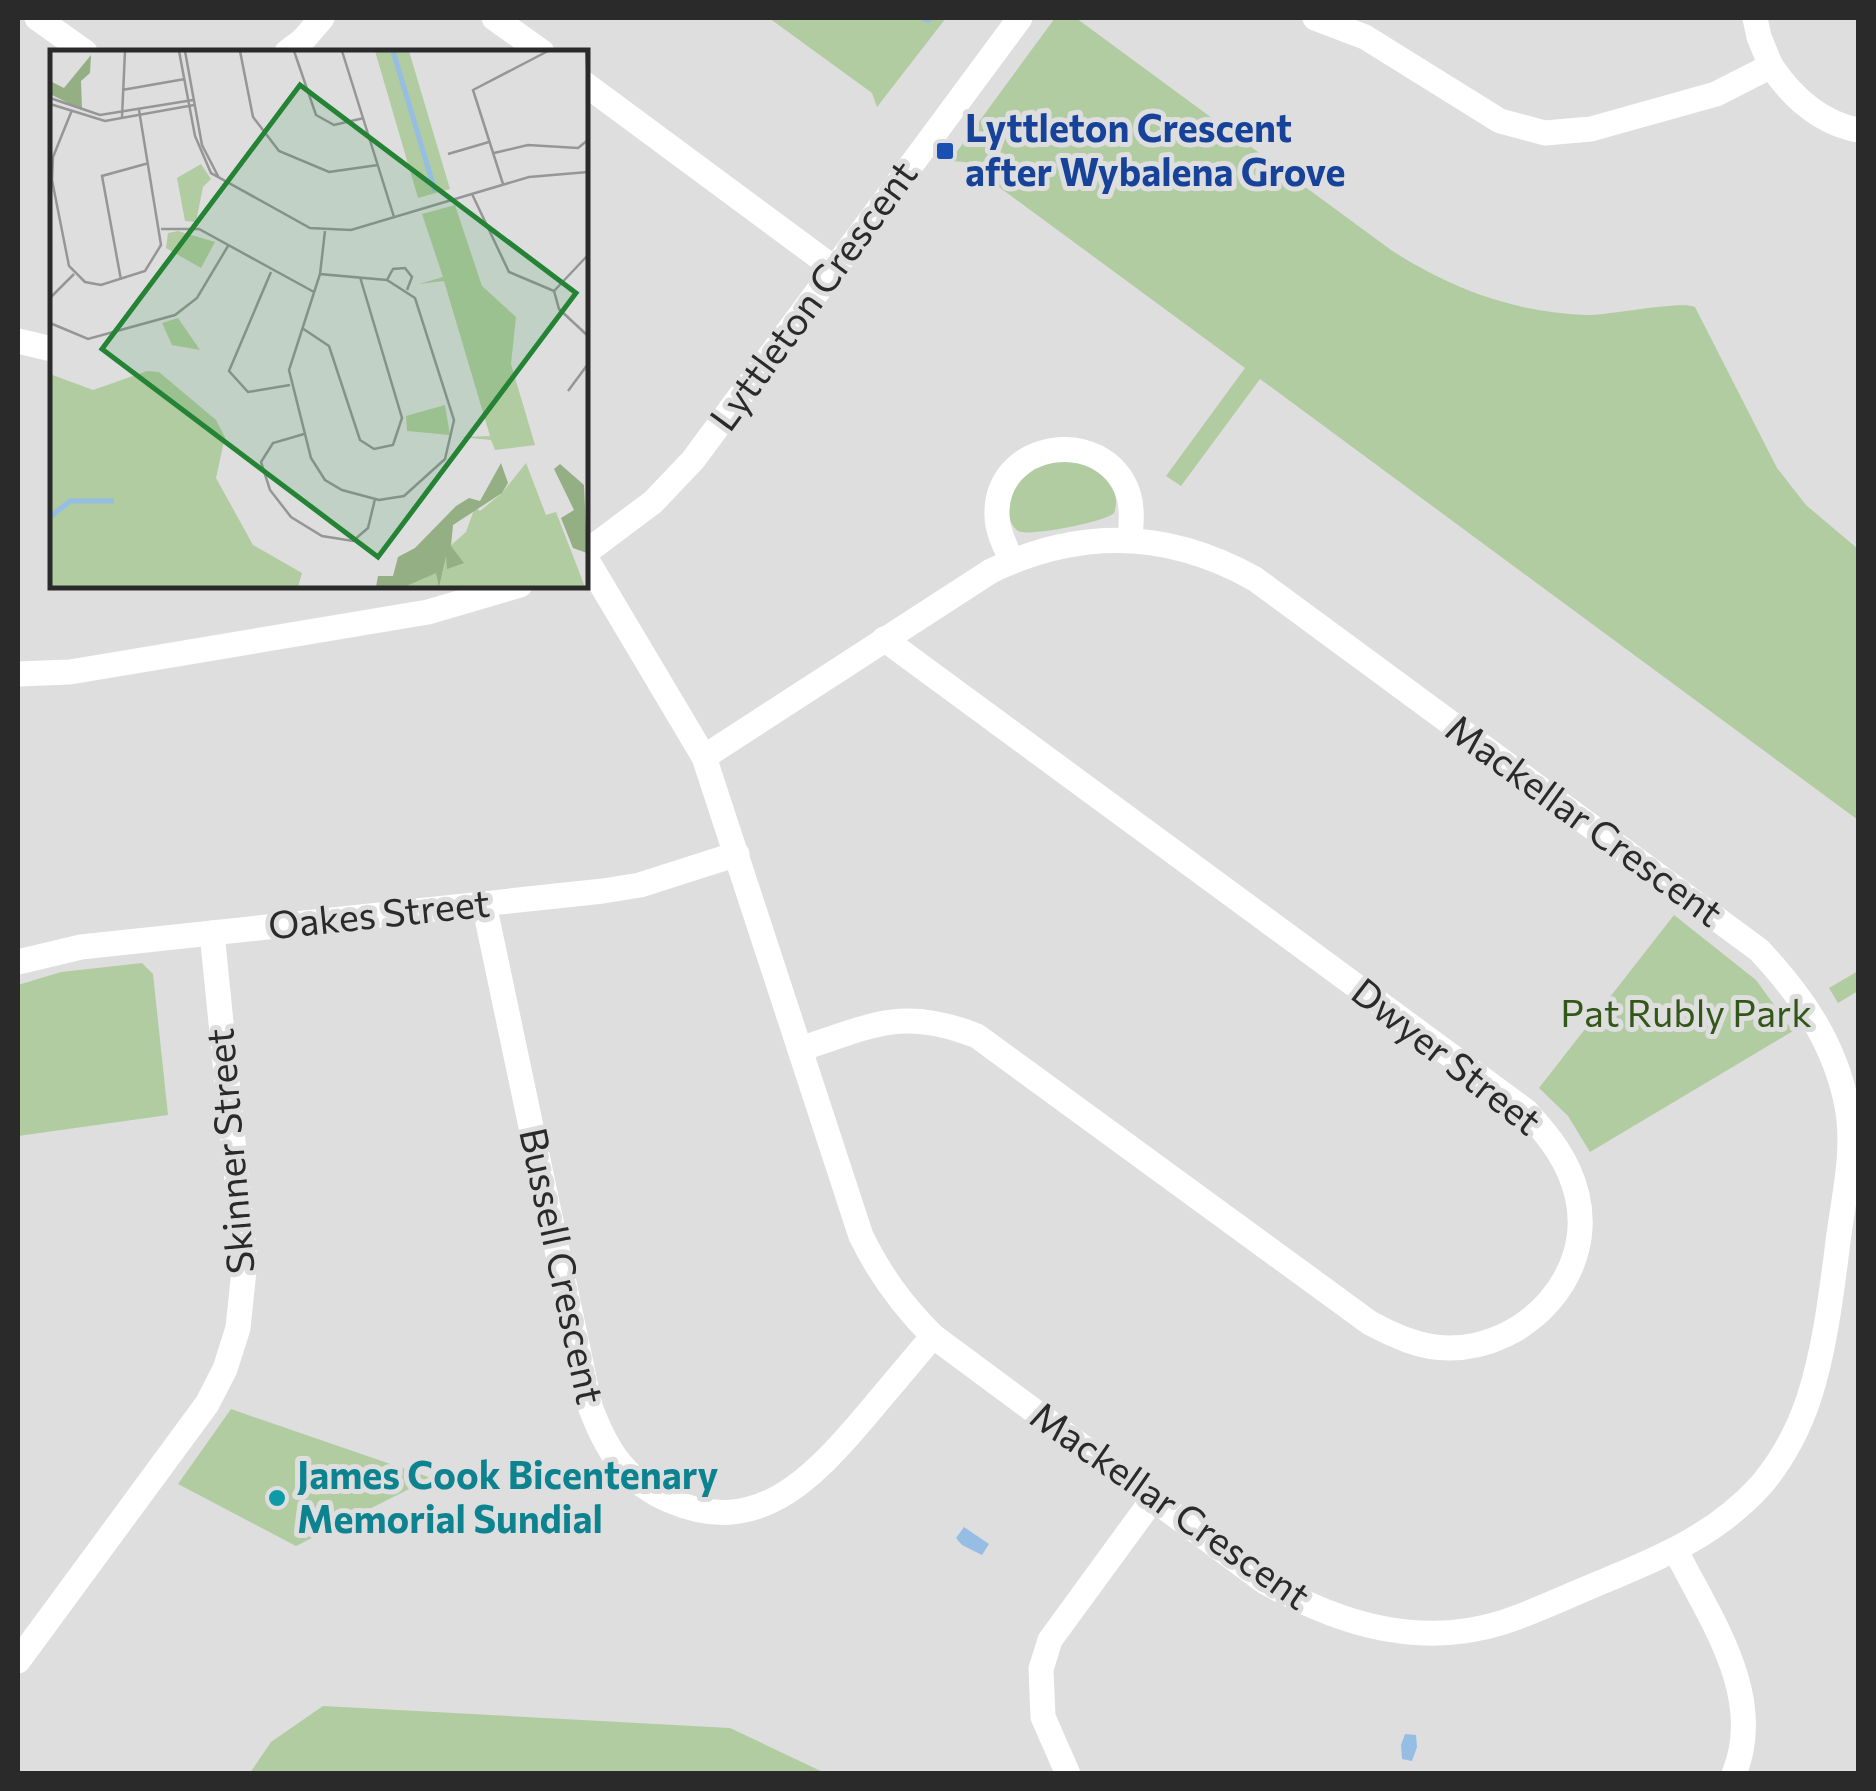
<svg xmlns="http://www.w3.org/2000/svg" width="1876" height="1791" font-family="Commissioner,sans-serif">
  <style>
    .green { fill: #b1cca1 }
    .water { fill: #96bde3 }
    .lines { fill: none; stroke-linecap: round; stroke-linejoin: round }
    .stream { stroke: #96bde3; stroke-width: 6 }
    .minor { stroke: #fff; stroke-width: 25 }
    .transit-dot { fill: #1a4fb4; stroke: #dededf; stroke-width: 4 }
    .culture-dot { fill: #0f9aa8; stroke: #dededf; stroke-width: 4 }
    .labels { text-anchor: middle; stroke-width: 10; stroke-linejoin: round; paint-order: stroke }
    .transit-label { font-size: 38px; font-weight: bold; fill: #164399; stroke: #dededf; text-anchor: start }
    .street-label { font-size: 38px; fill: #2a2a2a; stroke: #dededf }
    .park-label { font-size: 38px; fill: #335718; stroke: #dededf }
    .culture-label { font-size: 38px; font-weight: bold; fill: #0d838f; stroke: #dededf; text-anchor: start }
    .inset-river { fill: none; stroke: #96bde3; stroke-width: 5 }
    .inset-road { fill: none; stroke: #969697; stroke-width: 2.5 }
    .view { fill: #248334; fill-opacity: 0.15; stroke: #248334; stroke-width: 5 }
    .inset-edge { fill: none; stroke: #2a2a2a; stroke-width: 5 }
  </style>
  <rect width="100%" height="100%" fill="#dededf"/>
  <!-- green -->
  <g class="green">
    <polygon points="769,18 946,18 877,107 872,93"/>
    <path d="M 1055,18 L 1076,18 L 1391,250 C 1451,289 1516,313 1588,315 C 1610,315 1683,300 1695,307 L 1777,468 L 1806,505 L 1858,549 L 1858,820 L 1260,379 L 1181,486 L 1166,476 L 1245,368 L 965,162 L 950,161 Z"/>
    <path d="M 1066,456 C 1090,467 1125,480 1114,513 C 1106,522 1027,537 1018,531 C 999,517 1014,479 1029,470 C 1040,463 1055,460 1066,456 Z"/>
    <polygon points="1674,915 1756,980 1793,1031 1590,1152 1568,1116 1539,1088"/>
    <polygon points="142,963 153,974 168,1115 18,1136 18,985 61,972"/>
    <polygon points="1858,971 1858,991 1838,1003 1829,988"/>
    <polygon points="231,1409 431,1478 296,1546 178,1484"/>
    <polygon points="323,1706 730,1728 825,1773 250,1773 271,1742"/>
  </g>
  <!-- water -->
  <g class="water">
    <polygon points="964,1527 989,1544 982,1555 962,1545 956,1538"/>
    <polygon points="1405,1734 1416,1735 1417,1747 1412,1761 1402,1759 1401,1745"/>
  </g>
  <g class="lines">
    <!-- stream -->
    <polyline class="stream" points="924,18 928,20"/>
    <!-- minor -->
    <g class="minor">
      <polyline points="37,18 85,52"/>
      <polyline points="494,18 542,52"/>
      <path d="M 1315,18 L 1365,37 L 1500,121 L 1545,133 L 1591,129 L 1716,94 L 1771,66 C 1792,97 1821,123 1858,130"/>
      <polyline points="1755,18 1759,37 1771,66"/>
      <polyline points="287,52 303,40 322,18"/>
      <polyline points="585,84 835,269"/>
      <polyline points="18,341 52,349"/>
      <polyline points="585,553 653,502 693,460 1020,18"/>
      <path d="M 585,557 L 704,757 L 991,571 C 1080,528 1168,530 1255,579 L 1759,950 C 1801,995 1835,1043 1847,1106 C 1855,1148 1845,1191 1839,1234 C 1832,1288 1826,1345 1809,1398 C 1799,1428 1782,1460 1762,1484 C 1719,1532 1667,1555 1609,1579 C 1574,1593 1540,1610 1504,1622 C 1419,1649 1339,1624 1265,1582 L 933,1336 C 902,1305 880,1275 861,1236 L 704,757"/>
      <path d="M 1012,561 C 1006,548 997,531 997,516 C 994,441 1103,424 1128,493 C 1133,508 1131,525 1130,540"/>
      <polyline points="18,674 70,672 428,612 520,585"/>
      <path d="M 484,904 L 590,1406 C 606,1450 626,1482 671,1501 C 757,1538 812,1479 864,1418 C 887,1391 910,1363 933,1336"/>
      <polyline points="18,962 81,947 603,891 640,885 737,854"/>
      <path d="M 800,1049 C 872,1026 902,1006 977,1036 L 1370,1323 C 1395,1336 1420,1348 1449,1348 C 1527,1348 1596,1274 1577,1195 C 1569,1161 1549,1136 1526,1111 L 884,639"/>
      <path d="M 1676,1551 C 1710,1619 1766,1696 1734,1774"/>
      <polyline points="18,1661 207,1404 225,1369 238,1328 245,1261 212,933"/>
      <polyline points="1068,1774 1043,1717 1041,1669 1050,1640 1153,1499"/>
    </g>
  </g>
  <!-- markers -->
  <rect class="transit-dot" x="935" y="141" width="20" height="20" rx="5"/>
  <circle class="culture-dot" cx="277" cy="1498" r="10"/>
  <g class="labels">
    <!-- transit labels -->
    <g class="transit-label">
      <text x="965" y="142">Lyttleton Crescent<tspan x="965" dy="44">after Wybalena Grove</tspan></text>
    </g>
    <!-- street labels -->
    <g class="street-label">
      <text transform="translate(814 296) rotate(-54)" y="13">Lyttleton Crescent</text>
      <text transform="translate(1584 821) rotate(36)" y="13">Mackellar Crescent</text>
      <text transform="translate(379 915) rotate(-6)" y="13">Oakes Street</text>
      <text transform="translate(1446 1057) rotate(38)" y="13">Dwyer Street</text>
      <text transform="translate(231 1151) rotate(-95)" y="13">Skinner Street</text>
      <text transform="translate(561 1266) rotate(78)" y="13">Bussell Crescent</text>
      <text transform="translate(1170 1506) rotate(35)" y="13">Mackellar Crescent</text>
    </g>
    <!-- park labels -->
    <g class="park-label">
      <text x="1686" y="1027">Pat Rubly Park</text>
    </g>
    <!-- culture labels -->
    <g class="culture-label">
      <text x="297" y="1489">James Cook Bicentenary<tspan x="297" dy="44">Memorial Sundial</tspan></text>
    </g>
  </g>
  <!-- overview -->
  <g transform="translate(50 50)">
    <rect width="538" height="538" fill="#dededf"/>
    <path d="M 476,413 L 496,465 L 506,462 L 535,537 L 354,537 L 416,482 L 425,457 L 430,461 L 452,443 Z" fill="#b1cca1"/>
    <path d="M 41,5 L 40,23 L 31,31 L 32,60 L 0,44 L 0,31 L 14,38 ZM 451,413 L 458,433 L 452,443 L 403,475 L 401,496 L 414,513 L 397,519 L 396,506 L 389,537 L 386,523 L 354,537 L 326,537 L 328,526 L 343,526 L 348,507 L 365,498 L 406,456 L 419,448 L 430,451 ZM 510,414 L 534,435 L 537,503 L 523,498 L 511,468 L 524,460 L 504,419 Z" fill="#93af83"/>
    <path d="M 325,1 L 359,1 L 400,139 L 368,148 ZM 151,114 L 161,129 L 153,137 L 146,172 L 135,171 L 127,128 ZM 405,155 L 432,236 L 466,267 L 461,314 L 485,395 L 445,400 L 441,390 L 410,387 L 440,386 L 394,231 L 369,234 L 393,227 L 372,164 ZM 128,181 L 165,192 L 151,218 L 116,198 L 118,183 ZM 128,268 L 150,300 L 122,295 L 112,273 ZM 97,321 L 109,322 L 166,370 L 175,387 L 166,428 L 203,495 L 252,523 L 248,537 L 0,537 L 0,324 L 43,340 ZM 395,355 L 400,385 L 357,381 L 356,366 Z" fill="#b1cca1"/>
    <path class="inset-river" d="M 343,1 L 385,141M 0,467 L 20,451 L 64,451"/>
    <path class="inset-road" d="M 129,1 L 145,86 L 161,123 L 260,178 L 301,180 L 479,127 L 538,122M 135,1 L 152,95 L 169,128M 190,1 L 203,67 L 229,101 L 279,122 L 328,115M 244,1 L 266,65 L 284,75 L 314,68M 292,1 L 344,167M 536,1 L 538,32M 72,40 L 135,29M 0,48 L 50,65 L 143,50M 0,54 L 55,71 L 144,55M 22,60 L 3,107 L 2,130 L 19,216 L 35,232 L 51,235 L 95,221 L 111,195 L 89,60M 72,67 L 75,1M 444,103 L 478,95 L 528,98 L 538,90M 398,104 L 439,92M 453,134 L 423,40 L 498,1M 422,144 L 459,222 L 504,241 L 509,259 L 538,286M 111,179 L 149,179 L 264,242M 221,222 L 179,321 L 198,342 L 240,335M 270,224 L 239,320 L 261,408 L 275,430 L 292,440 L 329,450 L 354,446 L 395,409 L 404,370 L 365,248 L 337,230 L 270,224 L 275,181M 71,230 L 52,126 L 99,113M 337,230 L 343,219 L 355,218 L 362,227 L 357,240M 504,241 L 538,205M 0,248 L 24,224M 0,273 L 38,289 L 125,265 L 147,248 L 178,196M 252,278 L 279,296 L 310,390 L 324,399 L 343,395 L 352,368 L 310,227M 518,341 L 538,314M 254,384 L 223,393 L 211,412 L 220,440 L 241,467 L 272,486 L 303,491 L 318,478 L 325,449"/>
    <path class="view" d="M 250,35 L 526,243 L 328,507 L 52,299 Z"/>
    <rect width="538" height="538" class="inset-edge"/>
  </g>
  <!-- border -->
  <rect width="1876" height="1791" fill="none" stroke="#2a2a2a" stroke-width="40"/>
</svg>
